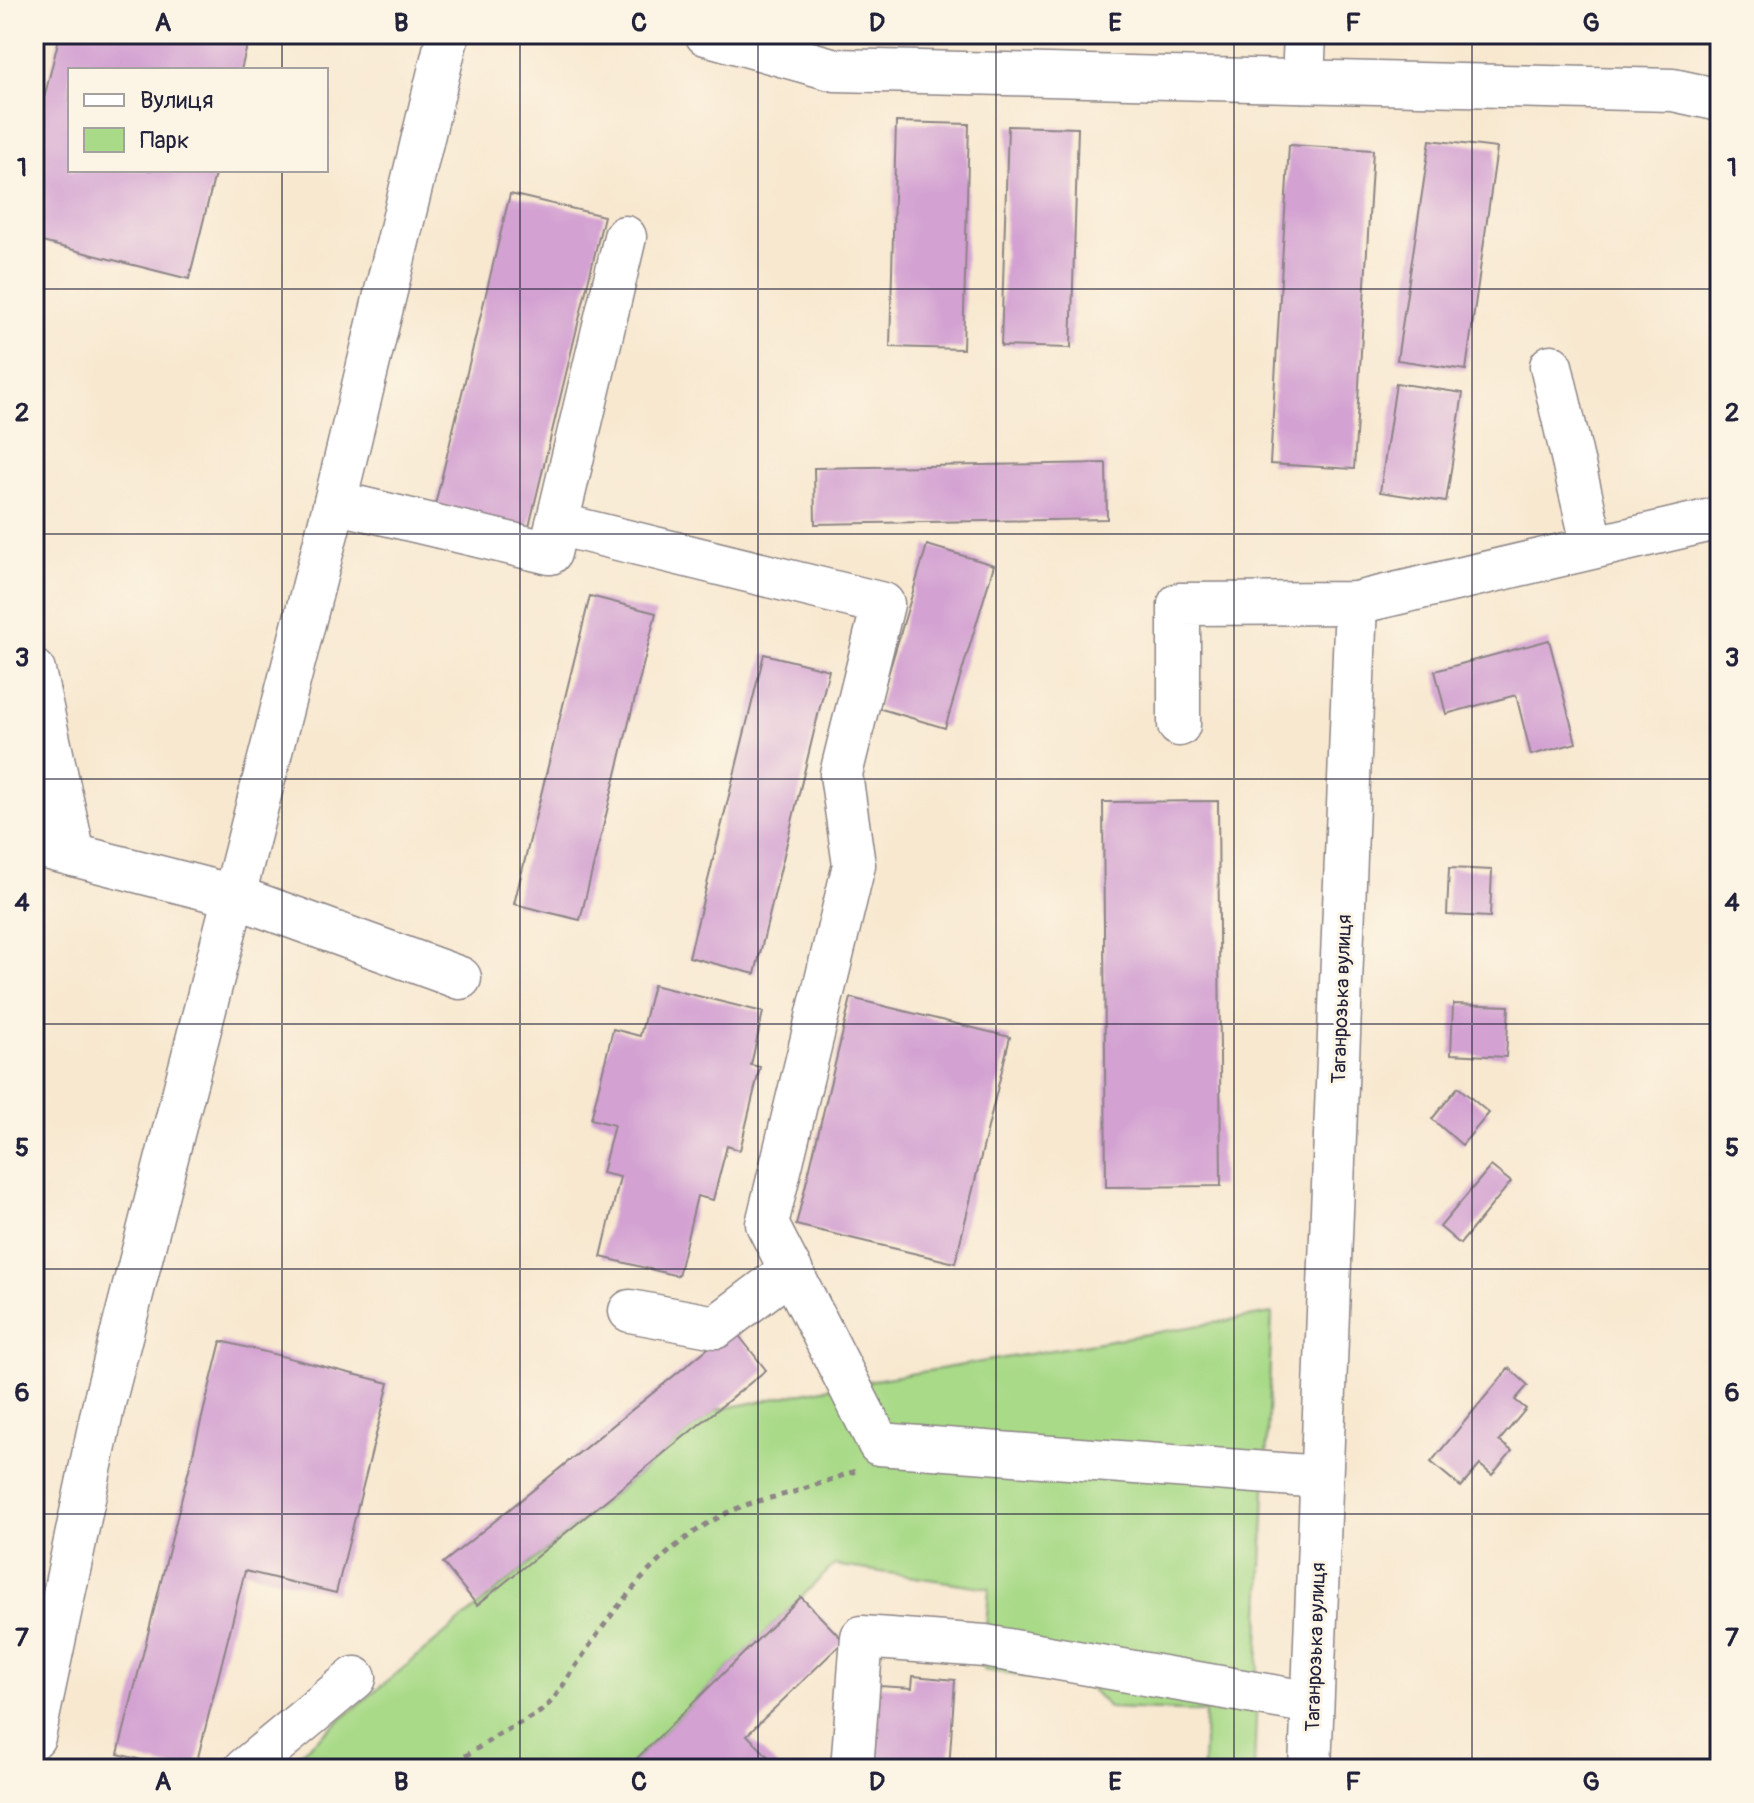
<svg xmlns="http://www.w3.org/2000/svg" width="1754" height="1803" font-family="Pangolin,sans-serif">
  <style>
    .green { fill: #a9da88; stroke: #667e62; stroke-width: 2 }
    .building { fill: #d3a1d2 }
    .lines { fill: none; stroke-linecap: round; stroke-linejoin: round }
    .minor-casing { stroke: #8d8586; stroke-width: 45 }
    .path { stroke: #8d8586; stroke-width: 5; stroke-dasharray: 6 6; stroke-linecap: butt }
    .minor { stroke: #fff; stroke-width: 42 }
    .grid { fill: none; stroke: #22223b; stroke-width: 2; stroke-opacity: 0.55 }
    .labels { text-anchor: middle; stroke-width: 6; stroke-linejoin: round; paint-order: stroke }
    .street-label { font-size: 20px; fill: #22223b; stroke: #fcf5e5 }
    .neatline { fill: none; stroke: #22223b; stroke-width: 3 }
    .grid-label { font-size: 26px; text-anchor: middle; font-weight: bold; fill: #22223b }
  </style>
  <rect width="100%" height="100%" fill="#fcf5e5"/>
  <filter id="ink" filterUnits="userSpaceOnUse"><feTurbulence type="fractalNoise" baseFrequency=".0125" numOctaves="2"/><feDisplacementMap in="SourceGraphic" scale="16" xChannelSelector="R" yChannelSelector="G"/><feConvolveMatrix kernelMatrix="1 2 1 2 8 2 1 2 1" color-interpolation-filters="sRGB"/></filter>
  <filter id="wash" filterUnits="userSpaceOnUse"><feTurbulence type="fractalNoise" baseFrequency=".006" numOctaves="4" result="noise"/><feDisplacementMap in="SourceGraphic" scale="32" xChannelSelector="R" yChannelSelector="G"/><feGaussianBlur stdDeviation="1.8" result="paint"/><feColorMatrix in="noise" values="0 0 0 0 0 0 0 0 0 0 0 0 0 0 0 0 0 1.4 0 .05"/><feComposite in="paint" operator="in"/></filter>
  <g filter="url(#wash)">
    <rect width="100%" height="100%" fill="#f8e8d0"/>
    <!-- green -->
    <polygon class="green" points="1272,1313 1254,1769 1203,1769 1205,1712 1109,1708 1090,1688 983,1670 989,1588 834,1565 626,1769 281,1769 716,1410 838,1386"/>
    <g id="blocks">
      <!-- building -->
      <g class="building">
        <polygon points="60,34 250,34 241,70 70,70 70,170 216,170 189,279 34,240 34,139"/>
        <polygon points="896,122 969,124 963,349 890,347"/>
        <polygon points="1008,126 1078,128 1071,348 1001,346"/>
        <polygon points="1430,140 1497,148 1466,370 1397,360"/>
        <polygon points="1289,145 1373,150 1354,469 1270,464"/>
        <polygon points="510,194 604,216 528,531 434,509"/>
        <polygon points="1396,383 1463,393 1446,502 1380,492"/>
        <polygon points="1106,463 1107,519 815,524 814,468"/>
        <polygon points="927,545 994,565 945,728 878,708"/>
        <polygon points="590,596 656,613 580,920 514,904"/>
        <polygon points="1549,640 1576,743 1531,755 1516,695 1446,714 1435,671"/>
        <polygon points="764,654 829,670 755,974 689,957"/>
        <polygon points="1218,801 1221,1186 1106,1187 1103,802"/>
        <polygon points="1449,868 1492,870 1490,917 1447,915"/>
        <polygon points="653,985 763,1012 751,1065 760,1067 740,1150 727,1146 713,1200 697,1196 678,1276 601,1257 620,1177 602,1173 614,1125 591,1119 613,1029 640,1036"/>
        <polygon points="851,998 1010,1037 955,1263 796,1225"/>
        <polygon points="1453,1004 1509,1006 1506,1057 1451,1054"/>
        <polygon points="1458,1087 1489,1113 1462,1145 1432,1119"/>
        <polygon points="1491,1166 1511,1182 1460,1244 1440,1227"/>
        <polygon points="733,1328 766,1370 477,1605 443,1563"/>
        <polygon points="221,1341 389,1383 336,1593 245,1571 195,1769 177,1769 118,1754"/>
        <polygon points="1509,1368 1528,1385 1515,1400 1526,1409 1499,1441 1512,1451 1492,1475 1480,1465 1461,1487 1431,1462"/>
        <polygon points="801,1597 844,1641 747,1735 780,1769 626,1769"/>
        <polygon points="913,1676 955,1680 949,1769 873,1769 879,1686 912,1688"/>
      </g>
    </g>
  </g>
  <g filter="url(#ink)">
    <use href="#blocks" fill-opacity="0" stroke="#8d8586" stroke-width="2"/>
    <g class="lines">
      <defs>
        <g id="minor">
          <polyline points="706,34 835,70 1673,90 1720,100"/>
          <polyline points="1303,81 1305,34"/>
          <polyline points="1551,366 1593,547"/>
          <polyline points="335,502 550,553 625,237"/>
          <polyline points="557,524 883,604 841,774 854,865 767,1224 879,1444 1321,1477"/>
          <polyline points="34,671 74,855"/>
          <polyline points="1179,725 1179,604 1356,603 1720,518"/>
          <polyline points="34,845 234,896 460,978"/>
          <polyline points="630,1311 716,1327 791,1270"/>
          <polyline points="34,1737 104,1403 335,502 448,34"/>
          <polyline points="245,1769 355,1678"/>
          <polyline points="852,1769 862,1637 985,1646 1312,1703"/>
          <polyline points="1310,1769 1356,603"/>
        </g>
      </defs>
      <!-- minor casing -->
      <use href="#minor" class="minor-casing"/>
      <!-- path -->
      <path class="path" d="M 445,1769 L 498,1735 L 540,1712 L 553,1700 C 603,1626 651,1545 738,1508 C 757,1500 777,1497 797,1491 C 816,1485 836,1478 855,1471"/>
      <!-- minor -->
      <use href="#minor" class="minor"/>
    </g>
  </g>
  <!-- grid -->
  <path class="grid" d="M 282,34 L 282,70M 520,34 L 520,1769M 758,34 L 758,1769M 996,34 L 996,1769M 1234,34 L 1234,1769M 1472,34 L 1472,1769M 282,170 L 282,1769M 34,289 L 1720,289M 34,534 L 1720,534M 34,779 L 1720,779M 34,1024 L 1720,1024M 34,1269 L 1720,1269M 34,1514 L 1720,1514"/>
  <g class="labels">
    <!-- street labels -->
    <g class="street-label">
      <text transform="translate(1341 999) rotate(-88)" y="7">Таганрозька вулиця</text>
      <text transform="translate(1315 1647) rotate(-88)" y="7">Таганрозька вулиця</text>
    </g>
  </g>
  <!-- margin -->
  <rect width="1754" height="1803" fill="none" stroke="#fcf5e5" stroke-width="88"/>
  <!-- legend -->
  <rect x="68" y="68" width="260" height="104" fill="#fcf5e5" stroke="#a5a1a1" stroke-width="2"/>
  <rect x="84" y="94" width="40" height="12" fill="#ffffff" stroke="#a5a1a1" stroke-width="2"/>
  <text x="140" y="108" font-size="24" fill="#22223b">Вулиця</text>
  <rect x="84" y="128" width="40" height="24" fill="#a9da88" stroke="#a5a1a1" stroke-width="2"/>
  <text x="140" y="148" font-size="24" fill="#22223b">Парк</text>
  <rect x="44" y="44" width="1666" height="1715" class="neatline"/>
  <g class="grid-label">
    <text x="163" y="31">A</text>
    <text x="401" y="31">B</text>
    <text x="639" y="31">C</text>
    <text x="877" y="31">D</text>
    <text x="1115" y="31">E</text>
    <text x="1353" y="31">F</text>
    <text x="1591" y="31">G</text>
    <text x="22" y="176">1</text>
    <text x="1732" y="176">1</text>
    <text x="22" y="421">2</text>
    <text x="1732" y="421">2</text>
    <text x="22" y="666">3</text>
    <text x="1732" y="666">3</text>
    <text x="22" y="911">4</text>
    <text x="1732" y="911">4</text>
    <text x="22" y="1156">5</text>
    <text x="1732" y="1156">5</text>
    <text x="22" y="1401">6</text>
    <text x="1732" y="1401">6</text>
    <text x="22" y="1646">7</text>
    <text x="1732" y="1646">7</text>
    <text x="163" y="1790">A</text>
    <text x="401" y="1790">B</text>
    <text x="639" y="1790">C</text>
    <text x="877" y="1790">D</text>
    <text x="1115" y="1790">E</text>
    <text x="1353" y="1790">F</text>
    <text x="1591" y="1790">G</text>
  </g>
</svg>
